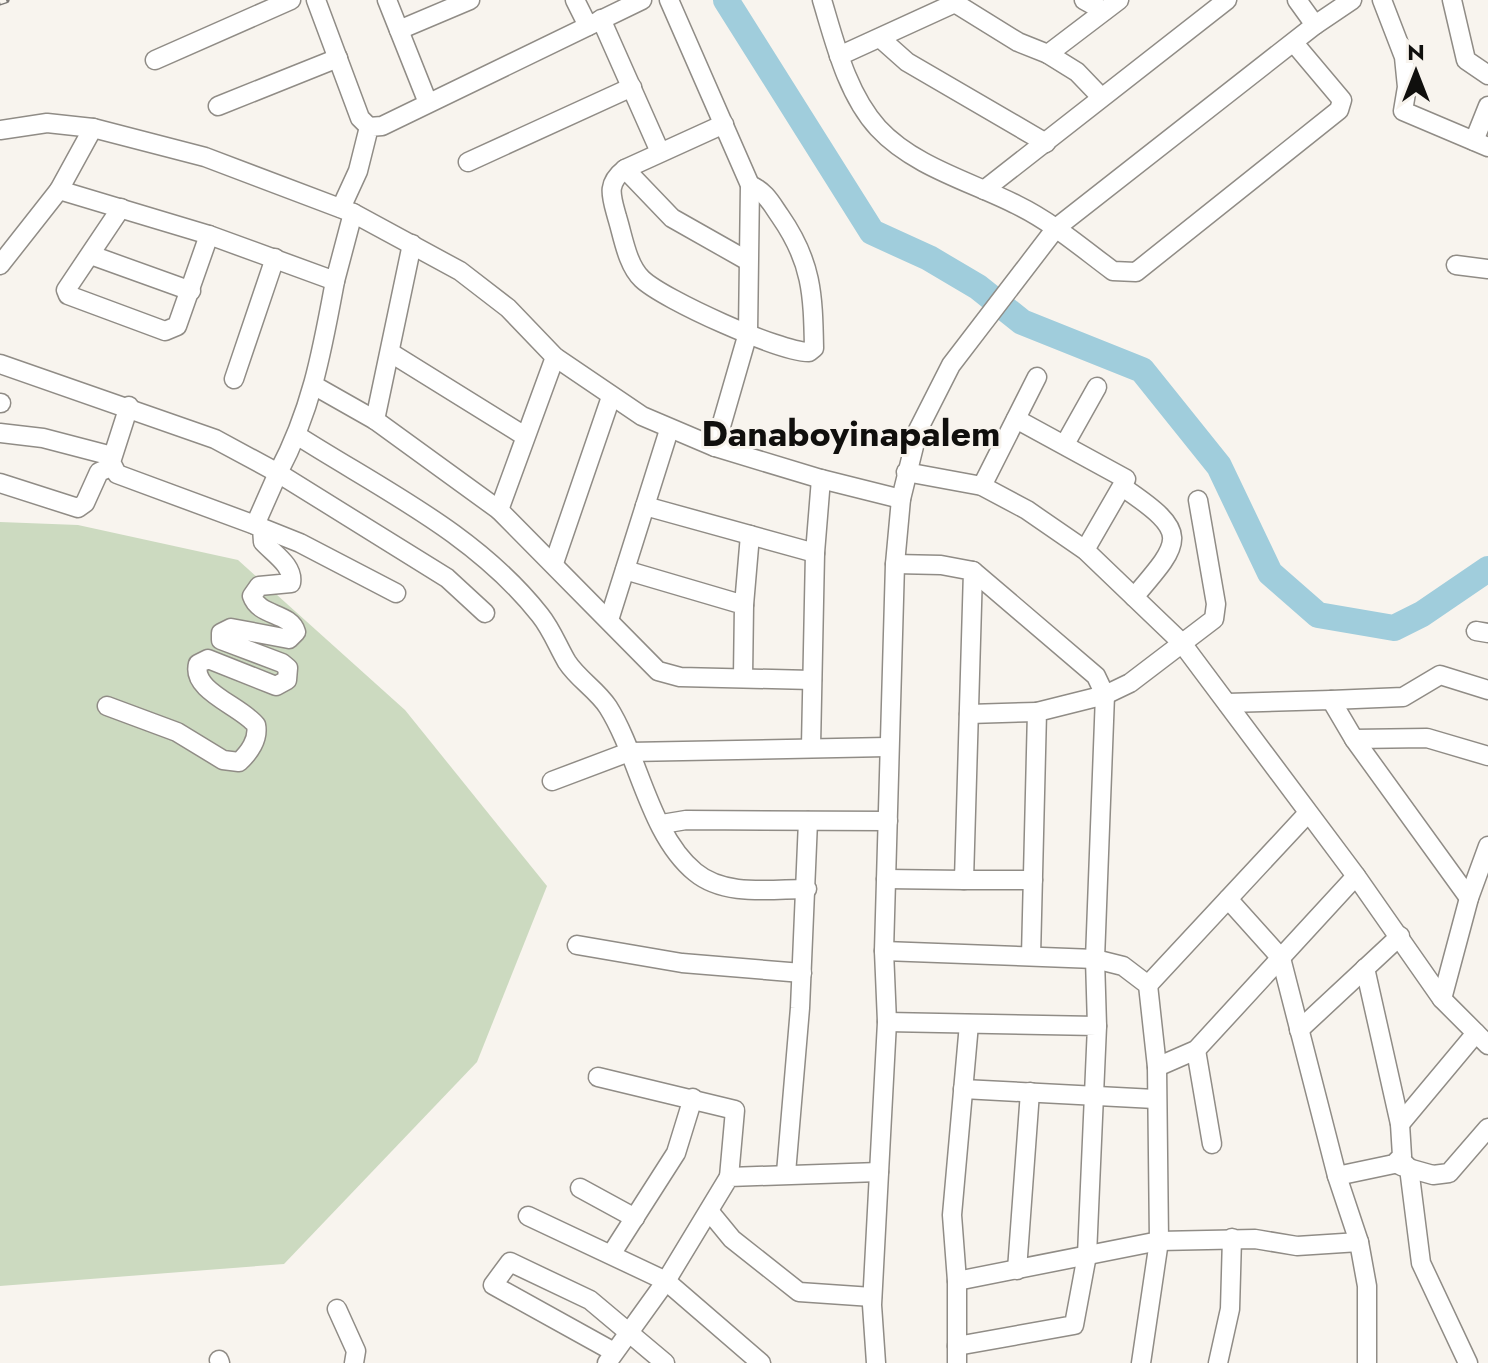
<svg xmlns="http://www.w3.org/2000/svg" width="1488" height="1363" font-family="Jost,sans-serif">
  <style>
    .green { fill: #ccdac0 }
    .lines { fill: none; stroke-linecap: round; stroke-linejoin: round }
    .river { stroke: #a0cddc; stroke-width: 26 }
    .minor-casing { stroke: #908c86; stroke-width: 21 }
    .minor { stroke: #fff; stroke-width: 18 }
    .rail-casing { stroke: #7b7875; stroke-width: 7 }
    .rail { stroke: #f8f4ee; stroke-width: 4; stroke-dasharray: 12; stroke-linecap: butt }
    .labels { text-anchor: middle; stroke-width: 6; stroke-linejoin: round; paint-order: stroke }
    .district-label { font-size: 36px; font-weight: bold; fill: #100f0d; stroke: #f8f4ee }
  </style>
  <rect width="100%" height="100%" fill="#f8f4ee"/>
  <!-- green -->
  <polygon class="green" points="0,522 78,525 238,560 405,710 547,886 477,1062 284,1264 0,1286"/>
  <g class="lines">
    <!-- river -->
    <polyline class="river" points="726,0 872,232 929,258 978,287 1022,322 1142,370 1219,466 1270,573 1318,615 1394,628 1422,614 1488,569"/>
    <defs>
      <g id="minor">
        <polyline points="316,0 360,118 369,127"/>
        <polyline points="387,0 428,103"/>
        <polyline points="575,0 588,26"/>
        <polyline points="669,0 750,185 748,333 715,447"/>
        <path d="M 822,0 C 835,43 847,94 878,128 C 914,167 972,182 1017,205 C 1052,222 1082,248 1113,271 L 1136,272 L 1339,110 L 1342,100 L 1294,43"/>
        <polyline points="1084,0 1104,11"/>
        <polyline points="1297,0 1315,25"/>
        <polyline points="1382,0 1404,57 1407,87 1403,111 1488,147"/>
        <polyline points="1452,0 1466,60 1488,75"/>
        <polyline points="601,19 660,152"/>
        <polyline points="399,30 470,0"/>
        <polyline points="880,38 907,62 1046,143"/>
        <polyline points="839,56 955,3 1018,42 1048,54"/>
        <polyline points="155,60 291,0"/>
        <polyline points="1101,97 1077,72 1048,54 1119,0"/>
        <polyline points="218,106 338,58"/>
        <polyline points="724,124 625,169 672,218 748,261"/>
        <polyline points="93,128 59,190 209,235 335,281 353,213"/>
        <polyline points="0,130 47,123 93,128 205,157 353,213 460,271 508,308 555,357 642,416 715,447 821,479 901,499"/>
        <polyline points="1474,141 1488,106"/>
        <polyline points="468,162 632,87"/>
        <path d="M 625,169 C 606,184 611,195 617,217 C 623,236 627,265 642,279 C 664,300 780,352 809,352 L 814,348 C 813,294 812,262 780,216 C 771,203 765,191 750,185"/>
        <polyline points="984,190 1227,0"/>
        <polyline points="121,208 66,290 68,295 165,331 177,326 209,235"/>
        <polyline points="341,208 358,171 369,127 382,126 642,0"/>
        <polyline points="91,255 191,291"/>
        <polyline points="0,265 59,190"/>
        <polyline points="1456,265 1488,269"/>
        <polyline points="391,353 523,435"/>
        <path d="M 0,364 L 215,439 L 278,473 C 312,409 322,351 335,281"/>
        <polyline points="234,379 275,258"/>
        <polyline points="315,386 375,420 499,510 658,671 680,677 812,680"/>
        <polyline points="0,403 1,403"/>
        <polyline points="129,406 111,462 117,474 255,525 278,473 447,578 485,613"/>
        <polyline points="1016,419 1126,479 1085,550"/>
        <polyline points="375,420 412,244"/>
        <polyline points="0,433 43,438 112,456"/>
        <path d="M 298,436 C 383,490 476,534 540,615 C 552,630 558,647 567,662 C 578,679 597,690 608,707 C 639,756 649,834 695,872 C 725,897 771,889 807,889"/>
        <polyline points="1065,444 1097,387"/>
        <polyline points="906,472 982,486 1027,510 1085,550 1181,642 1356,876 1442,999 1488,1045"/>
        <polyline points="0,483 78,508 85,503 99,472 111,467"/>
        <polyline points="982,486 1037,377"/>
        <path d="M 1124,488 C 1190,533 1183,540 1134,597"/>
        <polyline points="645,506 815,553"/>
        <polyline points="499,510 555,357"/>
        <polyline points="255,525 300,543 396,593"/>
        <polyline points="554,563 611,397"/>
        <polyline points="625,570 744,605 743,677"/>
        <polyline points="973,571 1096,676 1105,695 1130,683 1214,619 1216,604 1198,500"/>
        <polyline points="744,605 750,535"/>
        <polyline points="609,620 669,430"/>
        <polyline points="1476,631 1488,633"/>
        <polyline points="1331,700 1403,697 1440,675 1488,690"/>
        <polyline points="1227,703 1331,700 1354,739 1469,898"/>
        <path d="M 107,706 L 177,732 L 223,760 L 239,762 C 249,753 259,739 256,725 C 241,706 191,691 198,664 L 208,659 L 276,686 L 287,680 L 288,668 L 282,663 L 221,640 L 221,633 L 231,628 L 289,639 L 296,632 C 290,612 259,617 252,596 L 259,586 L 291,583 C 294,566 274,554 263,542 L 262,528"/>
        <polyline points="969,714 1037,712"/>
        <polyline points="1354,739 1427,738 1488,756"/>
        <polyline points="811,746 815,553 821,479"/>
        <polyline points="552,781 629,752 887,747"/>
        <polyline points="662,824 686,820 888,821"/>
        <polyline points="886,879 964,880 973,571 941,565 895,564"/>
        <polyline points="964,880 1033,880"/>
        <polyline points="1228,899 1281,958 1337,1176 1359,1242 1367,1286 1367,1363"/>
        <polyline points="577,945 682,963 802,973"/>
        <polyline points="884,951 1095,959 1123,966 1148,985 1157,1067 1159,1241 1141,1363"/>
        <polyline points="1031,956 1037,712 1105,695 1095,959 1097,1026"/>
        <polyline points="1148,985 1308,813"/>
        <polyline points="1442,999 1469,898 1488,846"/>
        <polyline points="887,1022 1097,1026 1087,1255 1074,1325 957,1346"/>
        <polyline points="1299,1030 1400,936"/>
        <polyline points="1196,1050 1212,1144"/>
        <polyline points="1157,1067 1196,1050 1356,876"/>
        <polyline points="598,1077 735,1110 729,1177"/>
        <polyline points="963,1089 1155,1099"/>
        <polyline points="1400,1124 1476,1033"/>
        <polyline points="1400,1159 1409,1168 1421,1263 1468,1363"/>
        <polyline points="1401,1166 1433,1175 1449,1173 1488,1128"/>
        <polyline points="786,1173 800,1008 808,821"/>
        <polyline points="1337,1176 1394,1164 1402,1156 1400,1124 1365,968"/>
        <polyline points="580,1188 635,1218"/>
        <polyline points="709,1211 732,1239 799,1292 872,1297"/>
        <polyline points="528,1216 666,1281 761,1363"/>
        <polyline points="612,1253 676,1153 693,1098"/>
        <polyline points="1017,1270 1030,1092"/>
        <polyline points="957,1281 1159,1241 1255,1239 1297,1246 1359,1242"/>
        <polyline points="337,1309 356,1351 354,1363"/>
        <polyline points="614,1352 493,1285 510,1262 590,1300 665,1363"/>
        <polyline points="219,1360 220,1363"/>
        <polyline points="607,1363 666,1281 729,1177 879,1172"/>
        <polyline points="876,1363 872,1305 887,1022 884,951 895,564 901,499 918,430 951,365 1056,228 1315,25 1352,0"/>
        <polyline points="957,1363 957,1281 952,1215 969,1024"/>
        <polyline points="1218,1363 1230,1309 1232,1238"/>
      </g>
    </defs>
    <!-- minor casing -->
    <use href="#minor" class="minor-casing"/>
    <!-- minor -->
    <use href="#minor" class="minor"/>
    <defs>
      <polyline id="rail" points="0,2 6,0"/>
    </defs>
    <!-- rail casing -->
    <use href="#rail" class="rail-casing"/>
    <!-- rail -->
    <use href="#rail" class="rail"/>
  </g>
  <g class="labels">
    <!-- district labels -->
    <g class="district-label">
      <text x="851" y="446">Danaboyinapalem</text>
    </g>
  </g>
  <!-- north arrow -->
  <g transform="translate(1416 72)" stroke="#f8f4ee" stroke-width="6" paint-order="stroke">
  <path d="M0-6L14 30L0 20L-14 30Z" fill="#100f0d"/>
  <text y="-12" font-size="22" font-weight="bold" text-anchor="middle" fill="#100f0d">N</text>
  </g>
</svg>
